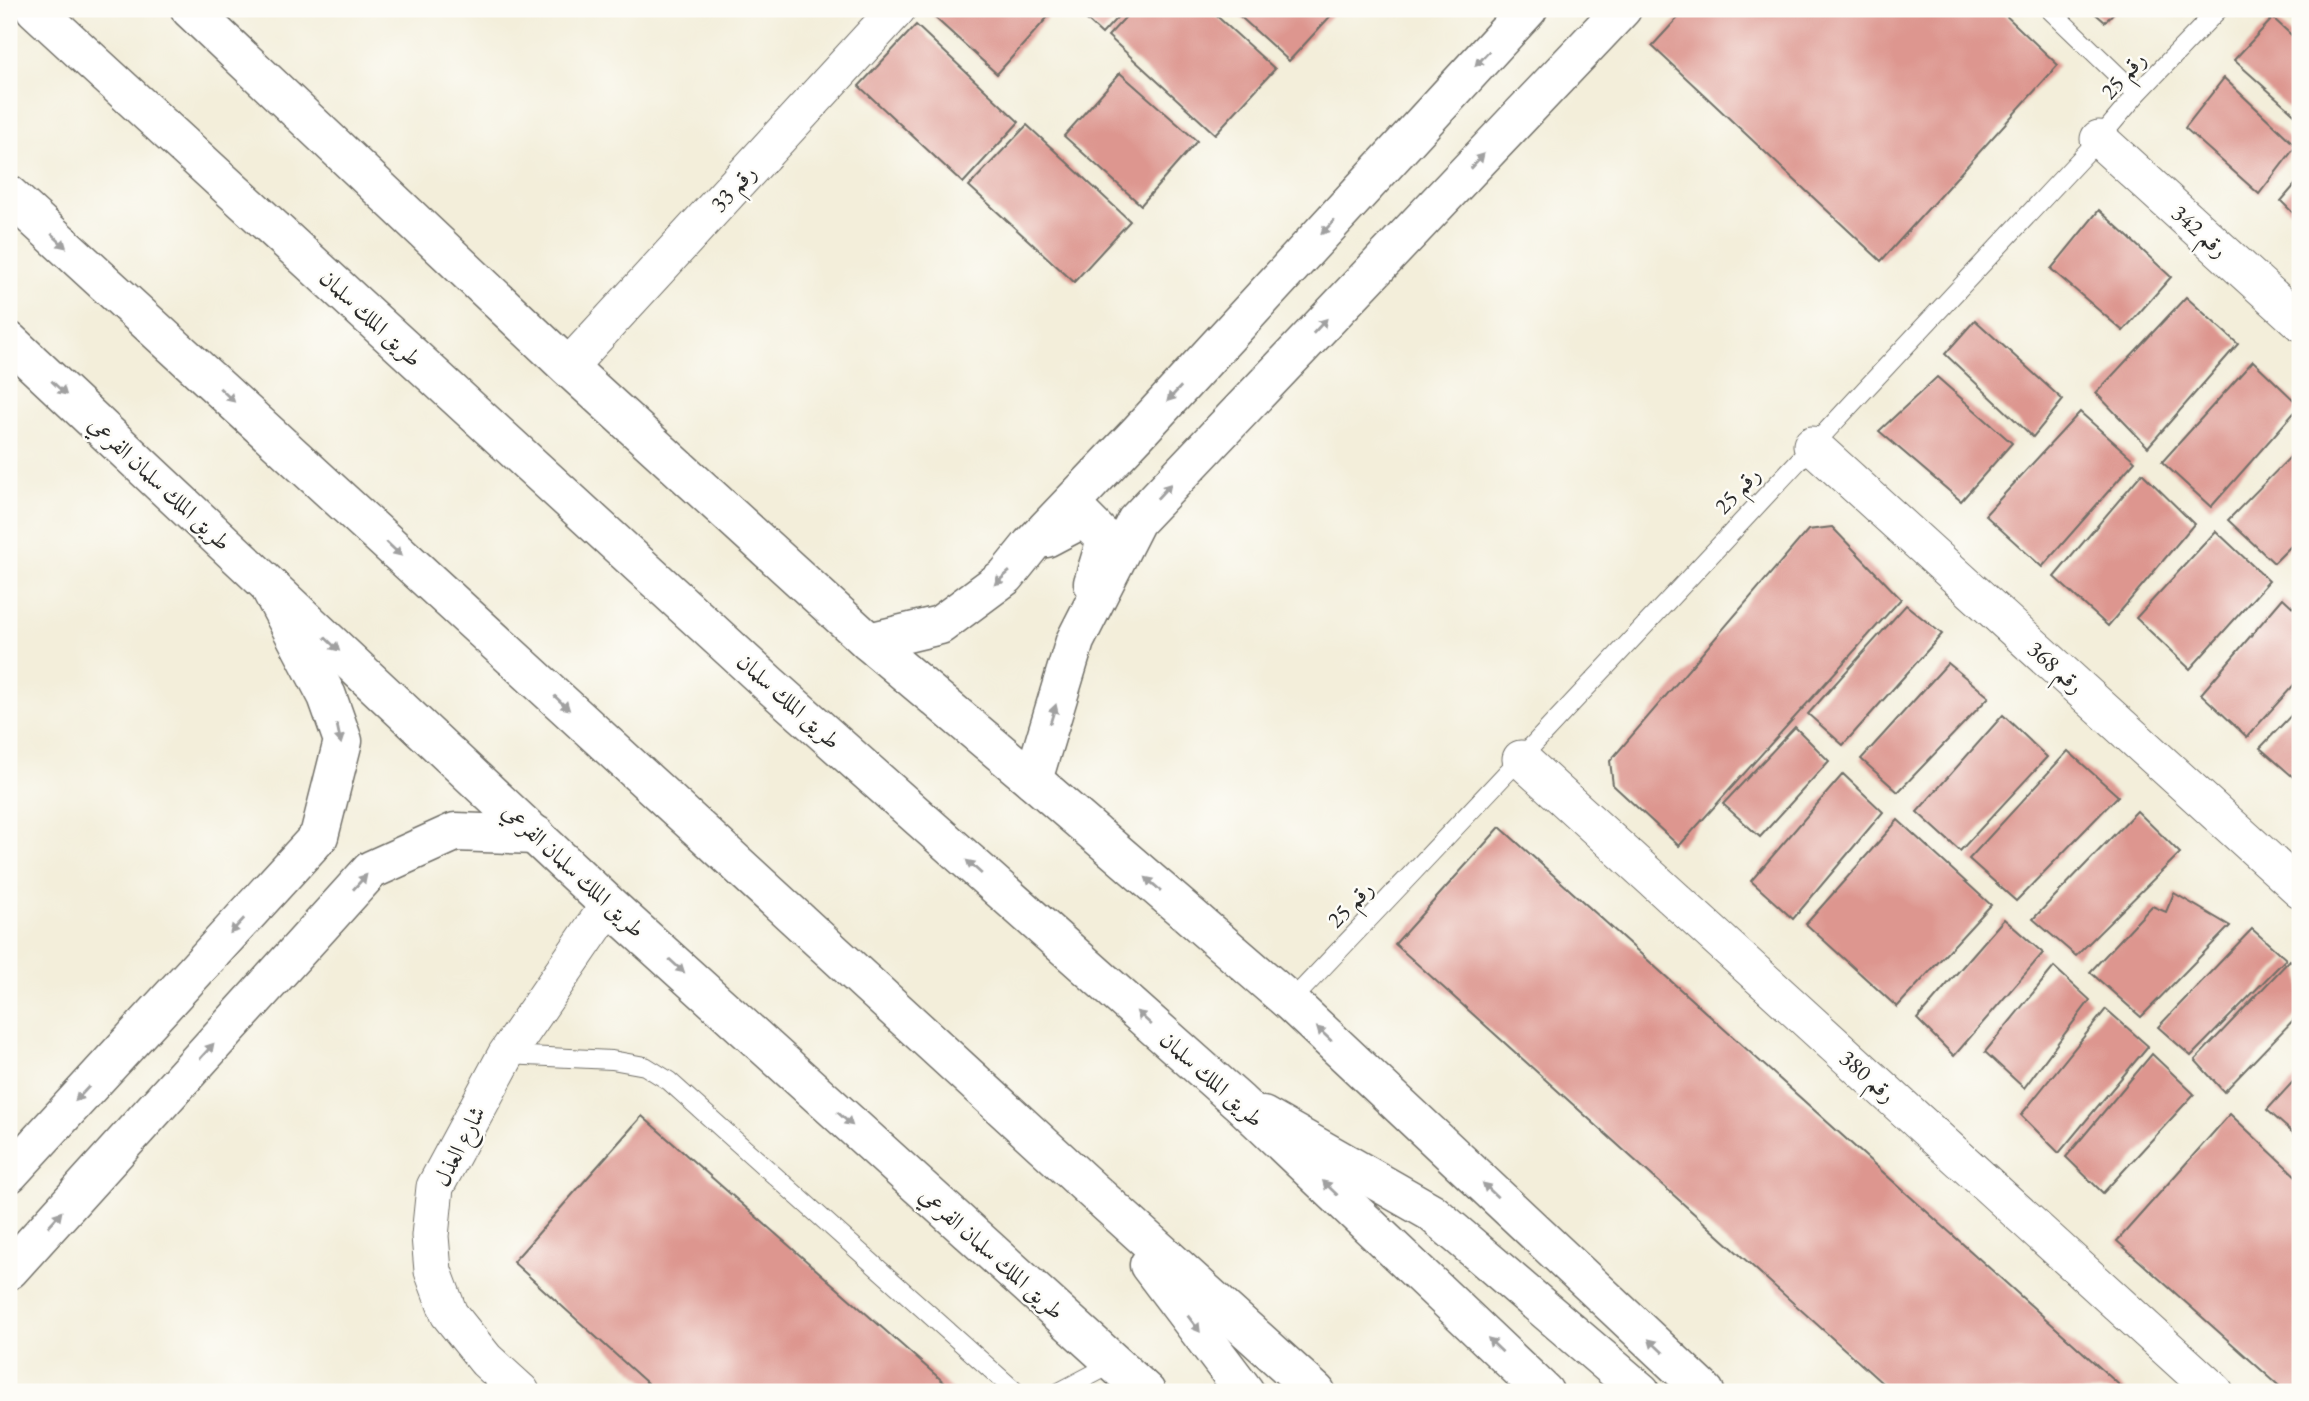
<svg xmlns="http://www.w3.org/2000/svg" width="2309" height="1401" font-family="'EB Garamond',Amiri,serif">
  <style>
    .building { fill: #dd968f }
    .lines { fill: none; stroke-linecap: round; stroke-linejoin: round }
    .lane-casing { stroke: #716f68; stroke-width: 20 }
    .street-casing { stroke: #716f68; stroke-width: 39 }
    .secondary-casing { stroke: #716f68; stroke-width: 41 }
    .primary-casing { stroke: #716f68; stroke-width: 41 }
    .highway-casing { stroke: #716f68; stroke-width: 41 }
    .lane { stroke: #fff; stroke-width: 18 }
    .street { stroke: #fff; stroke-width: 37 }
    .secondary { stroke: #fff; stroke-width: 38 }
    .primary { stroke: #fff; stroke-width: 38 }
    .highway { stroke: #fff; stroke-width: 38 }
    .oneway { fill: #a0a0a0 }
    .labels { text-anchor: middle; stroke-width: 5; stroke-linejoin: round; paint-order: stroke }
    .street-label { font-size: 23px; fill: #2b2b2b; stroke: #fdfcf7 }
  </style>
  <rect width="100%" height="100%" fill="#fdfcf7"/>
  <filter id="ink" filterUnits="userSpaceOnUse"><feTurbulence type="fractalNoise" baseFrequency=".0143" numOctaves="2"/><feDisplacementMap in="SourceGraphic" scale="14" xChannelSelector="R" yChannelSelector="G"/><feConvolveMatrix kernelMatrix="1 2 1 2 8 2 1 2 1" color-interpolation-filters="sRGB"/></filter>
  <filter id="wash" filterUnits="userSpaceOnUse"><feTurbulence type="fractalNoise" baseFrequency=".00686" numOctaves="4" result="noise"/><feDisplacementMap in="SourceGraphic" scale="28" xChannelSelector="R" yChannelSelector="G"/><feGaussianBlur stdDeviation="1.57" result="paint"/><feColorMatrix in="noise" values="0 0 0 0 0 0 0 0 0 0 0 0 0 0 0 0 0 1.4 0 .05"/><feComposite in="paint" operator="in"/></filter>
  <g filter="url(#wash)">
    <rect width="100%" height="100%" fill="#f3eeda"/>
    <g id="blocks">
      <!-- building -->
      <g class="building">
        <polygon points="938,9 1055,9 997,74 932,15"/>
        <polygon points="1075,9 1125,9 1102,34"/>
        <polygon points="1133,9 1209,9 1275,69 1215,134 1108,36"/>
        <polygon points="1232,9 1337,9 1289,61"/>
        <polygon points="1686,9 1999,9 2058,65 1881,261 1652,46"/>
        <polygon points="2090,9 2117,9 2105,22"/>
        <polygon points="2273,18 2300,43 2300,119 2234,60"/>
        <polygon points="916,25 1019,122 963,183 859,86"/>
        <polygon points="1120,73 1197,141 1141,205 1064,136"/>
        <polygon points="2224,78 2296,146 2259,194 2185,128"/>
        <polygon points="1027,125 1130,221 1074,282 969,186"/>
        <polygon points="2300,179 2300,220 2281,201"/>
        <polygon points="2099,210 2171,277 2123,331 2051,269"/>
        <polygon points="2186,297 2238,344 2148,447 2096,393"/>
        <polygon points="1975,320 2063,400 2033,437 1945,354"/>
        <polygon points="2253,361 2300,406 2211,507 2162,462"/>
        <polygon points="1937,377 2012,443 1961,501 1879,431"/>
        <polygon points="2080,412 2135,461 2042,567 1985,515"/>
        <polygon points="2300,447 2300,537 2274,563 2228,520"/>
        <polygon points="2142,473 2194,524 2108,626 2054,577"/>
        <polygon points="1832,527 1901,599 1679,846 1613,785 1610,761 1808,530"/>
        <polygon points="2216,531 2269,581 2190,669 2136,618"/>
        <polygon points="2283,598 2300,614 2300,678 2247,737 2201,694"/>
        <polygon points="1906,605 1942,634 1843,745 1808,714"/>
        <polygon points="1948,663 1989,697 1898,792 1861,759"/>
        <polygon points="2300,706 2300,783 2260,748"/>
        <polygon points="2003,715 2047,757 1960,851 1917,812"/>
        <polygon points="1795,727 1829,761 1760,837 1723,804"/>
        <polygon points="2068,751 2118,796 2016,901 1969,859"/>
        <polygon points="1843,774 1883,812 1793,919 1751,881"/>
        <polygon points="2137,811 2180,853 2076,956 2033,919"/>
        <polygon points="1898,820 1991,905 1897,1007 1806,924"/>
        <polygon points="1500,827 2127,1392 1892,1392 1395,944"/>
        <polygon points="2174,893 2230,926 2141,1017 2090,972 2152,906 2166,912"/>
        <polygon points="2004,919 2043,953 1954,1056 1917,1019"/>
        <polygon points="2252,929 2286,959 2191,1056 2158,1027"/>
        <polygon points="2290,960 2300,970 2300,1013 2224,1092 2195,1060"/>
        <polygon points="2054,967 2090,1000 2024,1088 1985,1052"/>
        <polygon points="2106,1009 2148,1046 2059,1153 2021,1115"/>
        <polygon points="2152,1054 2194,1094 2103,1193 2066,1157"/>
        <polygon points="2300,1074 2300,1139 2267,1110"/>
        <polygon points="2230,1114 2300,1180 2300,1392 2286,1392 2117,1241"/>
        <polygon points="642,1116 955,1392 657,1392 513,1262"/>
      </g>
    </g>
  </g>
  <g filter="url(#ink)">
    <use href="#blocks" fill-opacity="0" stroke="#716f68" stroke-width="2"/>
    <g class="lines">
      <defs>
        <g id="lane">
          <polyline points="2049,9 2137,94"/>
          <path d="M 1290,1002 C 1562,717 1829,427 2099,139 L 2137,94 L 2219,9"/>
          <polyline points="506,1055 612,1060 645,1066 669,1081 1016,1392"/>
          <polyline points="1059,1392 1114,1363"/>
        </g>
        <g id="street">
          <polyline points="2099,139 2300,322"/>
          <polyline points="568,367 897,9"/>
          <polyline points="1812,445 2300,889"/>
          <polyline points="1521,759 2215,1392"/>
          <polyline points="521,1392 486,1360 449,1314 433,1271 430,1236 435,1187 506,1055 609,905"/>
        </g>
        <g id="secondary">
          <polyline points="190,9 568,367 869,642 1033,780 1290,1002 1705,1392"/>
          <polyline points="1046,538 1084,518 1106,540 1093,583"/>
          <polyline points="869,642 940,625 1006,576 1031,545 1138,433 1528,9"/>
          <polyline points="1033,780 1075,641 1136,521 1622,9"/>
          <polyline points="9,1174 319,836 343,741 327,696 271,590"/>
          <polyline points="9,1270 371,870 455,832 536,835"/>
        </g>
        <g id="primary">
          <polyline points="9,341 609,905 1146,1392"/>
          <polyline points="1263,1116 1431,1212 1641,1392"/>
        </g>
        <g id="highway">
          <polyline points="35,9 769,684 1239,1102 1544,1392"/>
          <polyline points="9,195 1093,1191 1316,1392"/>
          <polyline points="1149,1265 1245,1392"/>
        </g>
      </defs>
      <!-- lane casing -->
      <use href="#lane" class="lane-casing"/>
      <!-- street casing -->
      <use href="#street" class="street-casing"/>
      <!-- secondary casing -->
      <use href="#secondary" class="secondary-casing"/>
      <!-- primary casing -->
      <use href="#primary" class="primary-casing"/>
      <!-- highway casing -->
      <use href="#highway" class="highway-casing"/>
      <!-- lane -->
      <use href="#lane" class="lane"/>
      <!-- street -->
      <use href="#street" class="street"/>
      <!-- secondary -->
      <use href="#secondary" class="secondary"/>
      <!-- primary -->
      <use href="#primary" class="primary"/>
      <!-- highway -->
      <use href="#highway" class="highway"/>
    </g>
    <!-- one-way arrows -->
    <defs><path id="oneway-solid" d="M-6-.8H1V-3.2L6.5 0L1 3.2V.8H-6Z" transform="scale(1.75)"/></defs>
    <g class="oneway">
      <use href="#oneway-solid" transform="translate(1482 59) rotate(133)"/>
      <use href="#oneway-solid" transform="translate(1477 161) rotate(-47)"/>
      <use href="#oneway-solid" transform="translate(1328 227) rotate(133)"/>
      <use href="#oneway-solid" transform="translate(59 241) rotate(43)"/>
      <use href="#oneway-solid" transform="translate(1320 326) rotate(-47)"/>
      <use href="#oneway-solid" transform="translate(59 388) rotate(43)"/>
      <use href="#oneway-solid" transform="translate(1174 394) rotate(133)"/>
      <use href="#oneway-solid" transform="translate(227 395) rotate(43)"/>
      <use href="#oneway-solid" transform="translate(1164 491) rotate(-47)"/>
      <use href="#oneway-solid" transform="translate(394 549) rotate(43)"/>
      <use href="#oneway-solid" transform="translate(1002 578) rotate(139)"/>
      <use href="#oneway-solid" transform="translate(332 644) rotate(43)"/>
      <use href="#oneway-solid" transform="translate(562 703) rotate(43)"/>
      <use href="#oneway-solid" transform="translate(1053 714) rotate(-73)"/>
      <use href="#oneway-solid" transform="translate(339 734) rotate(78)"/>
      <use href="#oneway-solid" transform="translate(974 867) rotate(-138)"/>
      <use href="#oneway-solid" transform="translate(360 882) rotate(-48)"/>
      <use href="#oneway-solid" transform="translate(1153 884) rotate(-139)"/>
      <use href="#oneway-solid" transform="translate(237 926) rotate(133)"/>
      <use href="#oneway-solid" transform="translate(677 966) rotate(42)"/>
      <use href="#oneway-solid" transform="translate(1144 1018) rotate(-138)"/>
      <use href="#oneway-solid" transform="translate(1324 1034) rotate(-137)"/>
      <use href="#oneway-solid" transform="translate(207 1051) rotate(-48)"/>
      <use href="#oneway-solid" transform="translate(82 1094) rotate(133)"/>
      <use href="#oneway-solid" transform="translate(845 1119) rotate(42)"/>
      <use href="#oneway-solid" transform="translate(1330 1188) rotate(-136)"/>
      <use href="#oneway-solid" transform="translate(1490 1190) rotate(-137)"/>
      <use href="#oneway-solid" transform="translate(55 1219) rotate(-48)"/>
      <use href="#oneway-solid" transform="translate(1194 1324) rotate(53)"/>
      <use href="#oneway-solid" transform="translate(1495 1345) rotate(-136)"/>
      <use href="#oneway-solid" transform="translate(1656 1346) rotate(-137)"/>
    </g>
  </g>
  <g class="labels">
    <!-- street labels -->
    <g class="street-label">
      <text transform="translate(2123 75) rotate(-48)" y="8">رقم 25</text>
      <text transform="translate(733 188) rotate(-47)" y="8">رقم 33</text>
      <text transform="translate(2200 231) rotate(42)" y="8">رقم 342</text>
      <text transform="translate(371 318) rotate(43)" y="8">طريق الملك سلمان</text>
      <text transform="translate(160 483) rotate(43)" y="8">طريق الملك سلمان الفرعي</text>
      <text transform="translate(1737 490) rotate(-47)" y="8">رقم 25</text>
      <text transform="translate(2056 667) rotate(42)" y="8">رقم 368</text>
      <text transform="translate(789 701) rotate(42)" y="8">طريق الملك سلمان</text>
      <text transform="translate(574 870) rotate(43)" y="8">طريق الملك سلمان الفرعي</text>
      <text transform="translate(1350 904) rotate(-46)" y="8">رقم 25</text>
      <text transform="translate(1868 1076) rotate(42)" y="8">رقم 380</text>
      <text transform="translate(1212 1079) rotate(42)" y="8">طريق الملك سلمان</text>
      <text transform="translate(459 1146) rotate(-63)" y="8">شارع العذل</text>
      <text transform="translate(992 1253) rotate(42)" y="8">طريق الملك سلمان الفرعي</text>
    </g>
  </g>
  <!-- margin -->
  <rect width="2309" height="1401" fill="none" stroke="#fdfcf7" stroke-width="35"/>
</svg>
